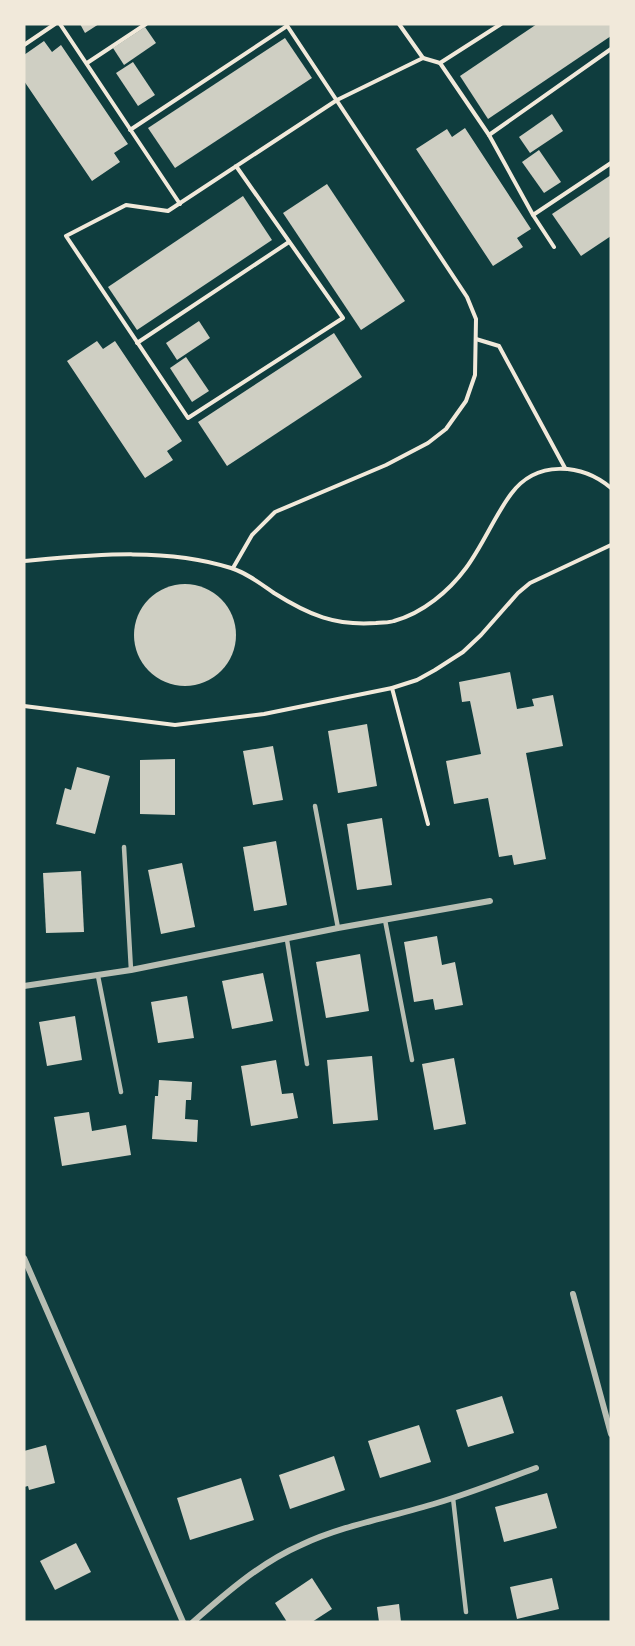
<svg xmlns="http://www.w3.org/2000/svg" width="635" height="1646" font-family="Bitter,serif">
  <style>
    .building { fill: #cfcfc3 }
    .lines { fill: none; stroke-linecap: round; stroke-linejoin: round }
    .path { stroke: #f1e9da; stroke-width: 4 }
    .service { stroke: #b8beb3; stroke-width: 4.5 }
    .minor { stroke: #b8beb3; stroke-width: 6 }
  </style>
  <rect width="100%" height="100%" fill="#0f3d3e"/>
  <!-- building -->
  <g class="building">
    <polygon points="80,24 99,24 85,33"/>
    <polygon points="537,24 611,24 611,36 488,119 460,76"/>
    <polygon points="145,27 156,43 124,65 113,48"/>
    <polygon points="285,38 312,78 175,168 148,128"/>
    <polygon points="44,41 52,52 61,45 128,144 114,153 120,162 92,181 24,81 24,55"/>
    <polygon points="133,62 155,95 138,106 116,73"/>
    <polygon points="552,114 563,131 530,153 519,137"/>
    <polygon points="465,128 531,229 517,238 523,247 493,266 416,149 447,129 452,137"/>
    <polygon points="539,150 561,182 544,193 522,162"/>
    <polygon points="611,175 611,236 581,256 552,214"/>
    <polygon points="327,184 405,301 361,330 283,213"/>
    <polygon points="243,196 272,240 137,330 108,287"/>
    <polygon points="199,321 210,338 177,360 166,343"/>
    <polygon points="334,333 362,377 227,466 198,422"/>
    <polygon points="97,341 103,349 115,341 182,441 167,451 173,460 145,478 67,361"/>
    <polygon points="186,357 209,391 192,402 170,368"/>
    <circle cx="185" cy="635" r="51"/>
    <polygon points="510,672 517,709 534,706 532,699 553,695 563,746 526,753 546,859 514,865 512,855 499,857 488,798 454,804 446,761 481,754 470,701 462,702 459,682"/>
    <polygon points="367,724 377,786 338,793 328,731"/>
    <polygon points="273,746 283,800 253,805 243,751"/>
    <polygon points="175,759 175,815 140,814 140,760"/>
    <polygon points="77,767 110,776 95,834 56,824 65,788 71,790"/>
    <polygon points="382,818 392,885 357,890 347,824"/>
    <polygon points="276,841 287,905 254,911 243,847"/>
    <polygon points="182,863 195,927 161,934 148,870"/>
    <polygon points="81,871 84,932 46,933 43,873"/>
    <polygon points="437,936 442,965 455,962 463,1005 435,1010 433,999 414,1002 404,942"/>
    <polygon points="360,954 369,1011 326,1018 316,962"/>
    <polygon points="263,973 273,1021 232,1029 222,981"/>
    <polygon points="187,996 194,1038 158,1043 151,1002"/>
    <polygon points="75,1016 82,1060 47,1066 39,1022"/>
    <polygon points="372,1056 378,1120 333,1124 327,1060"/>
    <polygon points="454,1058 466,1124 434,1130 422,1064"/>
    <polygon points="276,1060 282,1094 293,1093 298,1118 251,1126 241,1066"/>
    <polygon points="159,1080 192,1082 191,1100 186,1100 185,1119 198,1120 197,1142 152,1139 155,1096 158,1096"/>
    <polygon points="89,1112 92,1131 126,1125 131,1155 62,1166 54,1117"/>
    <polygon points="502,1396 514,1433 468,1447 456,1410"/>
    <polygon points="419,1425 431,1462 380,1478 368,1441"/>
    <polygon points="46,1445 55,1483 29,1490 28,1486 24,1487 24,1451"/>
    <polygon points="334,1456 345,1490 290,1509 279,1475"/>
    <polygon points="241,1478 254,1520 190,1540 177,1498"/>
    <polygon points="547,1493 557,1528 504,1542 495,1507"/>
    <polygon points="76,1543 91,1572 55,1590 40,1561"/>
    <polygon points="312,1578 332,1609 312,1622 287,1622 275,1603"/>
    <polygon points="552,1578 559,1609 517,1619 510,1587"/>
    <polygon points="399,1604 401,1622 379,1622 377,1607"/>
  </g>
  <g class="lines">
    <!-- path -->
    <g class="path">
      <polyline points="60,24 180,204"/>
      <polyline points="399,24 423,58"/>
      <polyline points="24,45 55,24"/>
      <polyline points="87,63 146,24"/>
      <polyline points="440,63 489,135 533,215 554,247"/>
      <polyline points="130,130 287,26"/>
      <polyline points="489,135 611,49"/>
      <polyline points="236,166 343,318 188,418 66,236 126,205 168,211 337,100 423,58 440,63 501,24"/>
      <polyline points="533,215 611,163"/>
      <polyline points="476,339 499,346 565,468"/>
      <polyline points="137,343 289,242"/>
      <path d="M 24,561 C 91,555 166,547 231,568 C 247,573 261,584 274,593 C 309,615 335,626 376,623 C 382,622 389,623 394,621 C 423,613 449,591 466,568 C 483,545 494,517 511,494 C 536,460 581,463 611,488"/>
      <polyline points="233,568 252,535 275,512 386,465 428,443 446,429 466,401 475,375 476,319 467,297 286,24"/>
      <polyline points="392,688 428,824"/>
      <polyline points="24,706 175,725 264,714 392,688 417,680 435,670 463,652 481,635 518,593 530,583 611,545"/>
    </g>
    <!-- service -->
    <g class="service">
      <polyline points="315,806 338,928"/>
      <polyline points="124,847 131,970"/>
      <polyline points="385,920 412,1060"/>
      <polyline points="287,940 307,1064"/>
      <polyline points="98,976 121,1092"/>
      <polyline points="453,1498 466,1612"/>
    </g>
    <!-- minor -->
    <g class="minor">
      <polyline points="24,986 131,970 338,928 490,901"/>
      <polyline points="24,1258 183,1622"/>
      <polyline points="573,1294 611,1434"/>
      <path d="M 193,1622 C 226,1593 260,1563 301,1545 C 343,1525 392,1517 437,1503 C 470,1493 503,1480 536,1468"/>
    </g>
  </g>
  <!-- border -->
  <rect width="635" height="1646" fill="none" stroke="#f1e9da" stroke-width="51"/>
</svg>
